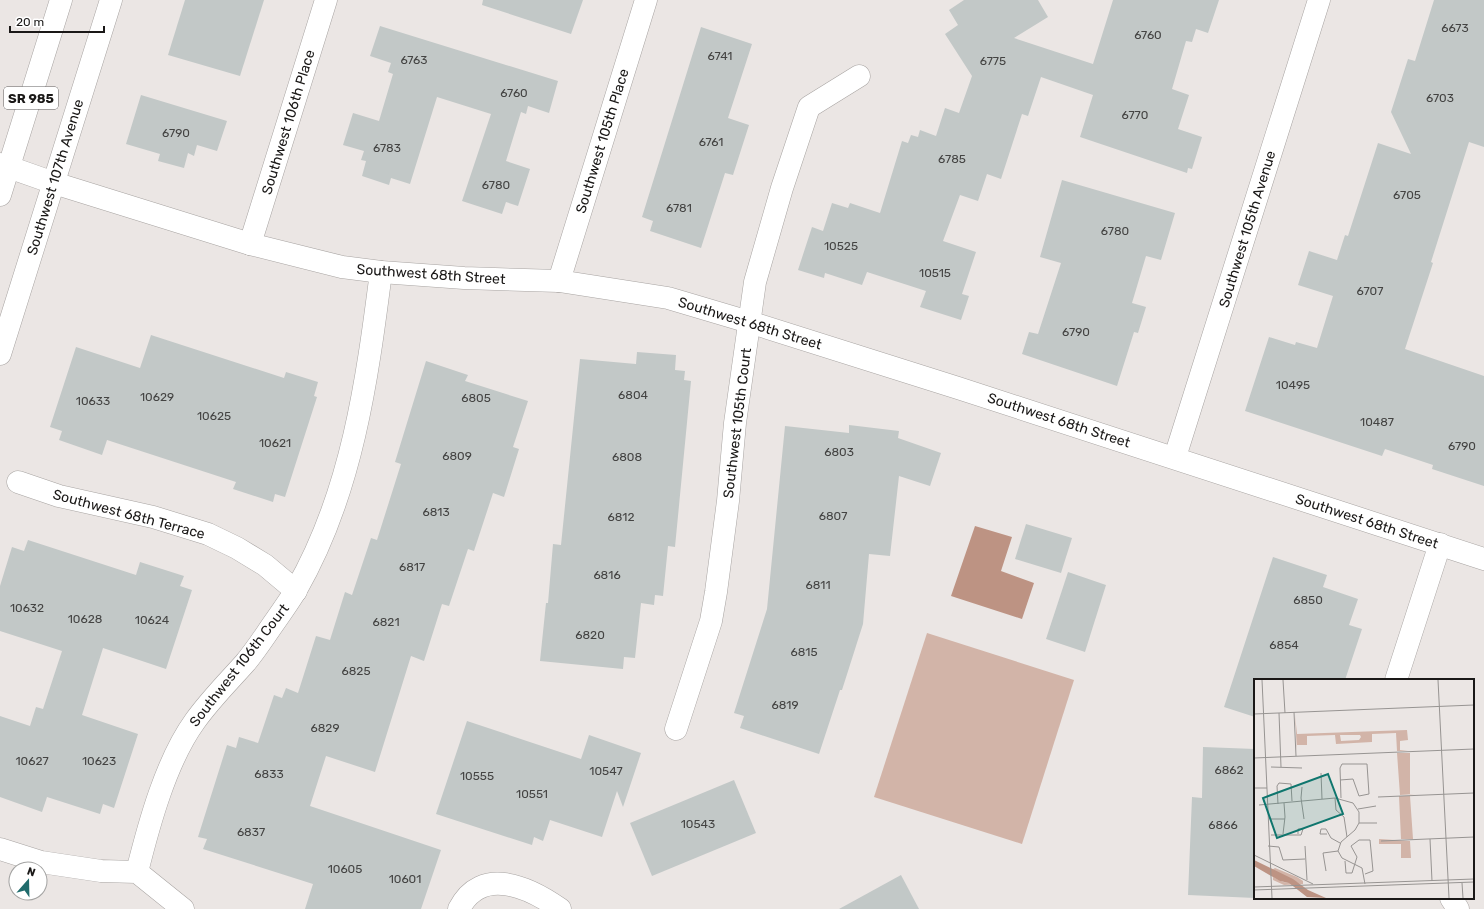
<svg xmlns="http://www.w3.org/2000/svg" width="1484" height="909" font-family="Rubik,sans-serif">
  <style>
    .green { fill: #d2b4a8 }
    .water { fill: #bd9383 }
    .building { fill: #c2c8c7 }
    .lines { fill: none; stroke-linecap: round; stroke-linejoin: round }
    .minor-casing { stroke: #a8a4a2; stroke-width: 23 }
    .primary-casing { stroke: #a8a4a2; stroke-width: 23 }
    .minor { stroke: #fff; stroke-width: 22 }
    .primary { stroke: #fff; stroke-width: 22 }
    .labels { text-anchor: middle; stroke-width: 4; stroke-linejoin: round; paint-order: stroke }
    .number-label { font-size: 12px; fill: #444443 }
    .shield { fill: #fff; stroke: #5f5d5d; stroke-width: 1 }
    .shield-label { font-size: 13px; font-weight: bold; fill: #1a1817 }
    .street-label { font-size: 14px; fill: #1a1817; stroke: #fff }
    .inset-road { fill: none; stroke: #979492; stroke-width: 1 }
    .view { fill: #0f766e; fill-opacity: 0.15; stroke: #0f766e; stroke-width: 2 }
    .inset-edge { fill: none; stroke: #1a1817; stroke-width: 2 }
  </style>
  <rect width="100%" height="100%" fill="#ebe6e4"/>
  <!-- green -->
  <polygon class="green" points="927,633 1074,680 1022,844 874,797"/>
  <!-- water -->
  <polygon class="water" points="975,526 1012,537 1001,571 1034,583 1022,619 951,596"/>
  <!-- building -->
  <g class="building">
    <polygon points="185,0 264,0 240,76 168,55"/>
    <polygon points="483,0 583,0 571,34 482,5"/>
    <polygon points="964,0 1038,0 1048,17 1014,38 1093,64 1113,0 1219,0 1208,33 1196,29 1192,42 1186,41 1172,89 1189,95 1178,129 1202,137 1192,169 1188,168 1187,173 1080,137 1093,95 1041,77 1028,116 1022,114 1001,179 987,174 978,201 960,195 943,241 976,252 962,294 969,296 961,320 920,307 926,291 867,272 862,285 825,273 824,278 798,270 812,227 823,231 832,203 848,208 850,203 880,213 902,141 908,143 911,135 918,137 920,130 936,136 945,108 959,113 972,76 945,34 958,25 949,10"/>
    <polygon points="1434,0 1484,0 1484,147 1469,142 1431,262 1433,263 1405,349 1484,376 1484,486 1432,469 1433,465 1385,449 1382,456 1245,411 1269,337 1295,345 1296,342 1317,348 1333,296 1298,285 1309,251 1337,260 1345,235 1348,236 1378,143 1411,154 1391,112 1408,59 1415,61"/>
    <polygon points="380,26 558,81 549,113 528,106 526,114 521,112 506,161 530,169 518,206 506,202 502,214 462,201 491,114 437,97 410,184 391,178 389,185 362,176 366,161 361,160 364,151 343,145 353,113 379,121 393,74 388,72 391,63 370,56"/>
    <polygon points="701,27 752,44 728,118 749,125 733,175 725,173 701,248 650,231 653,221 642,217"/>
    <polygon points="141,95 227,121 217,151 197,145 194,156 188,153 184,168 158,161 160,154 126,144"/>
    <polygon points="1062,180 1175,213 1161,260 1146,256 1132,303 1146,307 1138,333 1134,332 1117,386 1022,354 1029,332 1038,334 1061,263 1040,257"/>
    <polygon points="151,335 284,378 286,372 318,382 314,396 317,397 285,497 275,494 273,502 233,489 236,482 107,440 102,455 59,440 62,431 50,427 76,347 140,368"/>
    <polygon points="637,352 676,355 675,370 685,371 684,380 691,381 675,547 668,546 663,596 655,595 654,605 641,603 635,658 624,657 623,669 540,661 546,603 548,603 553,544 561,545 580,359 636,364"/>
    <polygon points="426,361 468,375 465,381 528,401 513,447 519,449 504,497 493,493 474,551 468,549 449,606 442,604 424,661 411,656 375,772 326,756 310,806 441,850 421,909 305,909 313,884 203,849 207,839 198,837 227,745 236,748 239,737 258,743 274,695 282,698 286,688 298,693 316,636 330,640 345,592 352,595 371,538 377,540 401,464 395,462"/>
    <polygon points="849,425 899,431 898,438 941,453 930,486 899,476 890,556 869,554 863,624 842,690 840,690 819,754 740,728 744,716 734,713 767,609 785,426 849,433"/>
    <polygon points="1026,524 1072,538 1061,573 1015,559"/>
    <polygon points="28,540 136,575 140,562 184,576 180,586 192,590 166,669 103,648 82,715 138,734 114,808 103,804 100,814 47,797 42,812 0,797 0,716 30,726 36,707 43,709 62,651 0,631 0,586 12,547 24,551"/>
    <polygon points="1273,557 1327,575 1323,587 1358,599 1349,625 1362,629 1345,680 1255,680 1255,717 1224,707"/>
    <polygon points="1068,572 1106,585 1085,652 1046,639"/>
    <polygon points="467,721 581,759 589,735 641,753 623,807 617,791 602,837 550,820 543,841 534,837 532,845 436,814"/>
    <polygon points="1203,747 1255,749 1255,898 1188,895 1192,797 1202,798"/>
    <polygon points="734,780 756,833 652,876 630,823"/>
    <polygon points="901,875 919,909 839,909"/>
  </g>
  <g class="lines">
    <defs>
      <g id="minor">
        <polyline points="0,164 54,183 250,244 342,267 381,272 464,278 559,281 668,298 749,322 958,388 1484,559"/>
        <polyline points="250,244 326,0"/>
        <polyline points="559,281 646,0"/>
        <polyline points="1175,457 1319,0"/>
        <polyline points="18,482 59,496 153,517 208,534 237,548 265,565 296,591"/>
        <polyline points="1396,680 1440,544"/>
        <polyline points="676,729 711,621 716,592 728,501 735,423 755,282 782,188 809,107 859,76"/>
        <polyline points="0,849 41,862 101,871 137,872 183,909"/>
        <path d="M 137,872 C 149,824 166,761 195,721 C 210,700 228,682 245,663 C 256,650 266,634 276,620 C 283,610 290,600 296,590 C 352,493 367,381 381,272"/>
        <polyline points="1451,898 1458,909"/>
        <path d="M 459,909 C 481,865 529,887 560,909"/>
      </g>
      <g id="primary">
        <polyline points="0,195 61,0"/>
        <polyline points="0,354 111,0"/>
      </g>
    </defs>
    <!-- minor casing -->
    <use href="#minor" class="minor-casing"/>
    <!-- primary casing -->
    <use href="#primary" class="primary-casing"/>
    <!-- minor -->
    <use href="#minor" class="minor"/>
    <!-- primary -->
    <use href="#primary" class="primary"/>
  </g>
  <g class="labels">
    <!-- number labels -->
    <g class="number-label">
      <text x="1455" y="32">6673</text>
      <text x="1148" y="39">6760</text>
      <text x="720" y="60">6741</text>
      <text x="414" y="64">6763</text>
      <text x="993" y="65">6775</text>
      <text x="514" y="97">6760</text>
      <text x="1440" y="102">6703</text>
      <text x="1135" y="119">6770</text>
      <text x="176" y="137">6790</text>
      <text x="711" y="146">6761</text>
      <text x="387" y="152">6783</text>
      <text x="952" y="163">6785</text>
      <text x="496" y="189">6780</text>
      <text x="1407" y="199">6705</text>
      <text x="679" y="212">6781</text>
      <text x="1115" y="235">6780</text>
      <text x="841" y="250">10525</text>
      <text x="935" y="277">10515</text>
      <text x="1370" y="295">6707</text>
      <text x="1076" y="336">6790</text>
      <text x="1293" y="389">10495</text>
      <text x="633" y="399">6804</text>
      <text x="157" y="401">10629</text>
      <text x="476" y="402">6805</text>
      <text x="93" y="405">10633</text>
      <text x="214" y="420">10625</text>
      <text x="1377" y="426">10487</text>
      <text x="275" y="447">10621</text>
      <text x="1462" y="450">6790</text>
      <text x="839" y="456">6803</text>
      <text x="457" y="460">6809</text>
      <text x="627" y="461">6808</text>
      <text x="436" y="516">6813</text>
      <text x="833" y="520">6807</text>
      <text x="621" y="521">6812</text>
      <text x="412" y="571">6817</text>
      <text x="607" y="579">6816</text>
      <text x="818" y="589">6811</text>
      <text x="1308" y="604">6850</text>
      <text x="27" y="612">10632</text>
      <text x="85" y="623">10628</text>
      <text x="152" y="624">10624</text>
      <text x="386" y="626">6821</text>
      <text x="590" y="639">6820</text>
      <text x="1284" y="649">6854</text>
      <text x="804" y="656">6815</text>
      <text x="356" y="675">6825</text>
      <text x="785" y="709">6819</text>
      <text x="325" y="732">6829</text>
      <text x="32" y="765">10627</text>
      <text x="99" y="765">10623</text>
      <text x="1229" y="774">6862</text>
      <text x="606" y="775">10547</text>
      <text x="269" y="778">6833</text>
      <text x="477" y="780">10555</text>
      <text x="532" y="798">10551</text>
      <text x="698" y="828">10543</text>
      <text x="1223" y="829">6866</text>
      <text x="251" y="836">6837</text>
      <text x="345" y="873">10605</text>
      <text x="405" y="883">10601</text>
    </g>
    <!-- shield labels -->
    <rect class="shield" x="4" y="87" width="54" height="22" rx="3"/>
    <g class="shield-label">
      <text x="31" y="103">SR 985</text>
    </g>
    <!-- street labels -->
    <g class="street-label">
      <text transform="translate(288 122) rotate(-73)" y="5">Southwest 106th Place</text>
      <text transform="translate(602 141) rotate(-73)" y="5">Southwest 105th Place</text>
      <text transform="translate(55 177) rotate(-73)" y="5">Southwest 107th Avenue</text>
      <text transform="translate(1247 229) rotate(-73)" y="5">Southwest 105th Avenue</text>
      <text transform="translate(431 274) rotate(4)" y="5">Southwest 68th Street</text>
      <text transform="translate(750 323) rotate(17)" y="5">Southwest 68th Street</text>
      <text transform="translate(1059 420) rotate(18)" y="5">Southwest 68th Street</text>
      <text transform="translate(737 423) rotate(-83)" y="5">Southwest 105th Court</text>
      <text transform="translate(129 514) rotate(15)" y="5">Southwest 68th Terrace</text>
      <text transform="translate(1367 521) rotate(18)" y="5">Southwest 68th Street</text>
      <text transform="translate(239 665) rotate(-52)" y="5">Southwest 106th Court</text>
    </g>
  </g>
  <!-- overview -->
  <g transform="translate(1254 679)">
    <rect width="220" height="220" fill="#ebe6e4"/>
    <path d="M 41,36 L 43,55 L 153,51 L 154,61 L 146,62 L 146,71 L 154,72 L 143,72 L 142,54 L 118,55 L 118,63 L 82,65 L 81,56 L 53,57 L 53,66 L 43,66 L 43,72 ZM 86,56 L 106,56 L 107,58 L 105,61 L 87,62 ZM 156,74 L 156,115 L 161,115 L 146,116 L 143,74 ZM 145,117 L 156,117 L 159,160 L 147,160 ZM 125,160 L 156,162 L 157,179 L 147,179 L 147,165 L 125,165 ZM 21,189 L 43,198 L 49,202 L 49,205 L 30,206 L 19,201 L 19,198 L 29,203 L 46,205 L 18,191 Z" fill="#d2b4a8" fill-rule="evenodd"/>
    <path d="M 0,181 L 39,200 L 54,211 L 72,219 L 53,218 L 35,204 L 26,202 L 0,187 Z" fill="#bd9383"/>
    <path class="inset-road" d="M 8,1 L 18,219M 29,1 L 31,34M 184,1 L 195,219M 40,33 L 42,77M 25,34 L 27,88M 0,35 L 220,26M 0,79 L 220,70M 17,88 L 48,89M 67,94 L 68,120M 86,101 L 99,100 L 105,117M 48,108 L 47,119 L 50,140M 0,109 L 13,109M 124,118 L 220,114M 81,119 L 82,131 L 90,138 L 93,158M 87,119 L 86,89 L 88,85 L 113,85 L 115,115 L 105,117M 24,125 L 23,107 L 25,104 L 37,105 L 38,122M 5,126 L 81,119 L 99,124 L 105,133 L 105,144 L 101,151 L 87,163 L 84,172 L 88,179 L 108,189 L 111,205M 104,130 L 122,127M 17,140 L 31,140M 105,144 L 123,144M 29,155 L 31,138 L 30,124M 73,155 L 66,155 L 67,150 L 72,150 L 77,159 L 86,164M 17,156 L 47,156 L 49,150 L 44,150 L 44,155M 176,160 L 178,202M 127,162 L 220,158M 14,167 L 25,168 L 29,181 L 51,180M 51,167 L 53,201M 0,176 L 59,205M 91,182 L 92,194 L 98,194 L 103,178 L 97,167 L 105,161 L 116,161 L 119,192 L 111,195M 72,192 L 69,174 L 84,172M 208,204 L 209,219M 0,208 L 220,200M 0,211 L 220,203"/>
    <path class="view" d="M 74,95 L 89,135 L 23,159 L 9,119 Z"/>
    <rect width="220" height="220" class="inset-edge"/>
  </g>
  <!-- north arrow -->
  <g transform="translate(28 881) rotate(20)"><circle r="19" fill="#ffffff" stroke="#a3a3a2"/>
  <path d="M0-3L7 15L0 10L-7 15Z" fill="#1f6b6c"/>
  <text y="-6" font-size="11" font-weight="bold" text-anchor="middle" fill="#1a1817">N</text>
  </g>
  <!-- scale -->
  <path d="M10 26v6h94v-6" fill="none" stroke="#1a1817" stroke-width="2"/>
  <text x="16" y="26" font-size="12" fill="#1a1817" stroke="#ffffff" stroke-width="3" paint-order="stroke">20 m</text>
</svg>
